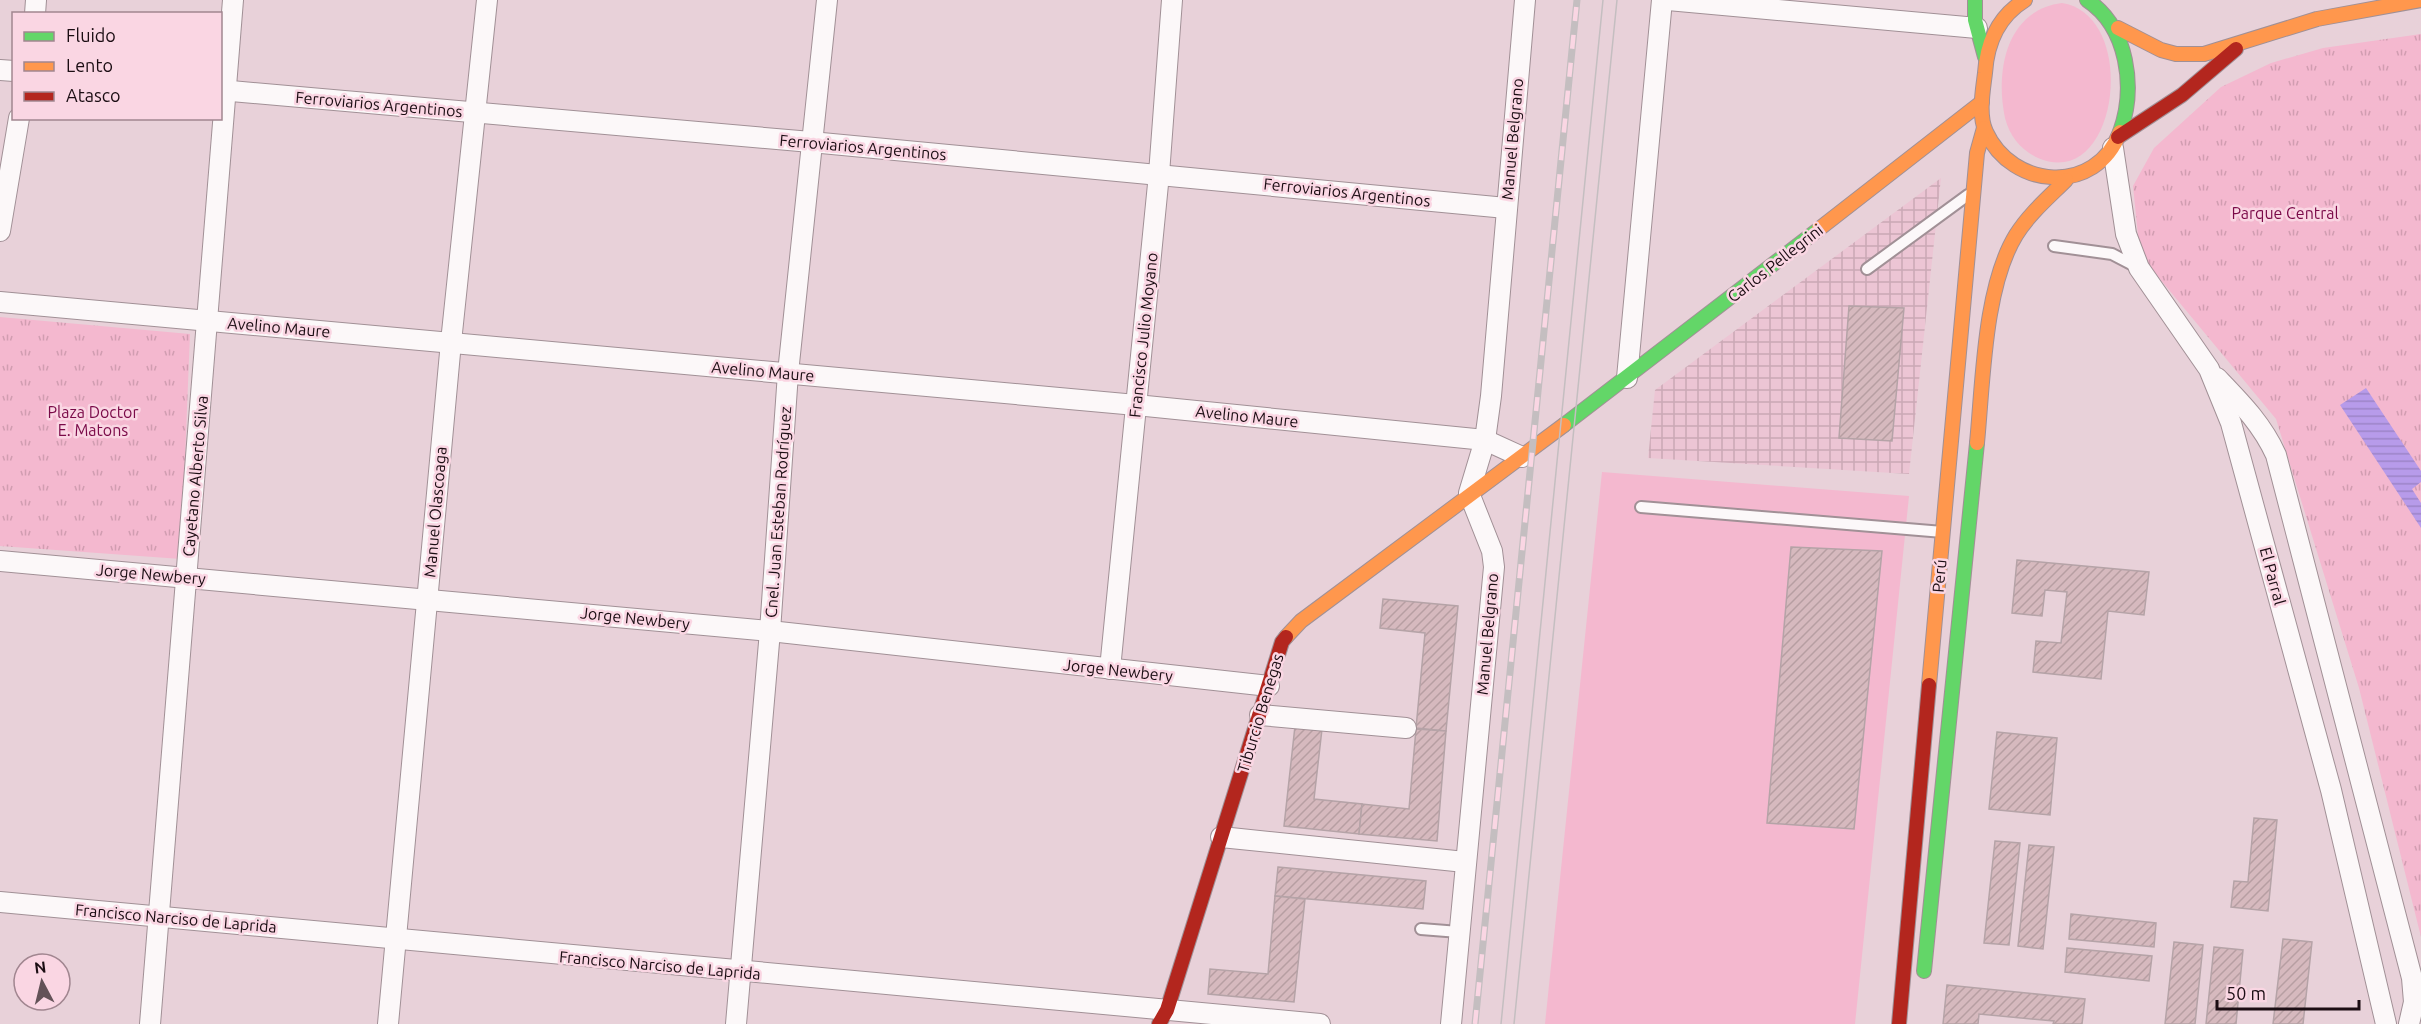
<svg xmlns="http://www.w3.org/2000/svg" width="2421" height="1024" font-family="Ubuntu,sans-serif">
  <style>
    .industrial { fill: url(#industrial-grid) }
    .green { fill: #f4b8cf }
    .park { fill: url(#park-tufts) }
    .water { fill: url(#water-rules) }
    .building { fill: url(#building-hatch); stroke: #b5a3a7; stroke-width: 1.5 }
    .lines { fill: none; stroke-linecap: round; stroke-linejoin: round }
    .lane-casing { stroke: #a19096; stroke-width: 14 }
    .street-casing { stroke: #a19096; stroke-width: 22 }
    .fast-casing { stroke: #a19096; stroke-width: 16 }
    .slow-casing { stroke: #a19096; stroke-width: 16 }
    .jam-casing { stroke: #a19096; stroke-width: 16 }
    .lane { stroke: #fcf8f9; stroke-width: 10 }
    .street { stroke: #fcf8f9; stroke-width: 20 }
    .fast { stroke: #63d668; stroke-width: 14 }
    .slow { stroke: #ff974d; stroke-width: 14 }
    .jam { stroke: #b3261e; stroke-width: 14 }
    .tram { stroke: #c4bec0; stroke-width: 1.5 }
    .rail-casing { stroke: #c4bec0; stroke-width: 7 }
    .rail { stroke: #fad6e3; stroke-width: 4.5; stroke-dasharray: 14; stroke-linecap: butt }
    .labels { text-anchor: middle; stroke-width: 5; stroke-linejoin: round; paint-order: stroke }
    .street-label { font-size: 16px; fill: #1b0d13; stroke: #fad6e3 }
    .park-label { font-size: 16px; fill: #7a0948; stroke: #fad6e3 }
  </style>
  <defs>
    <pattern id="industrial-grid" width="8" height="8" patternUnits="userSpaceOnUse" patternTransform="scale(1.5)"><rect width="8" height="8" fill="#ecc5d4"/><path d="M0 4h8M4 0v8" fill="none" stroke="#caa8b5"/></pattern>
    <pattern id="park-tufts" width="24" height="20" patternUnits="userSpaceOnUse" patternTransform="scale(1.5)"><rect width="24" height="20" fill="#f4b8cf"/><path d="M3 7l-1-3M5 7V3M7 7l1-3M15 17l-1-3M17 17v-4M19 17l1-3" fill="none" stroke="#d19db1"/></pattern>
    <pattern id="water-rules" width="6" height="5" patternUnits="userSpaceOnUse" patternTransform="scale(1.5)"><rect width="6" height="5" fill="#b79bea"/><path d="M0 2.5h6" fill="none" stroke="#9d84c8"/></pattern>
    <pattern id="building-hatch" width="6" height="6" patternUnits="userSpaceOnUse" patternTransform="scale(1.5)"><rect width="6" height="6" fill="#d6b9be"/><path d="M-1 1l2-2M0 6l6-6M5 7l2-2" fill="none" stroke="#b79ea2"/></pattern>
  </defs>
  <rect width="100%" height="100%" fill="#e8d1d9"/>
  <!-- industrial -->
  <polygon class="industrial" points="1941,178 1909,474 1648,458 1655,390"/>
  <!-- green -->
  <g class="green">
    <path d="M 2062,3 C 2140,15 2119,193 2038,158 C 2021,150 2010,137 2005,118 C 1995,71 2006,10 2062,3 Z"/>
    <polygon points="1602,472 1909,496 1855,1024 1545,1024"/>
  </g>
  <!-- park -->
  <g class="park">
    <polygon points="2421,34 2421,937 2359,688 2276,419 2140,255 2133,186 2154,148 2221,87 2271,63 2323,48"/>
    <polygon points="0,317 190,334 181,559 0,546"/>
  </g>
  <!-- water -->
  <polygon class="water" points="2366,388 2421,471 2421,482 2412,489 2421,503 2421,528 2340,405"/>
  <!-- building -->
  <g class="building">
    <polygon points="1849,306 1904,308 1892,441 1839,438"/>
    <polygon points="1791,547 1882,551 1854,829 1767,823"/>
    <polygon points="2017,560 2149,572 2144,615 2108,611 2101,679 2033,672 2036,641 2061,643 2067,592 2045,590 2042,616 2012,613"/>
    <polygon points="1383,599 1458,606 1446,731 1416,728 1425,633 1380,628"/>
    <polygon points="1295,726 1322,729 1314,799 1362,804 1359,834 1284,826"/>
    <polygon points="1416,729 1446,731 1437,841 1359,834 1362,804 1409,809"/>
    <polygon points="1997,732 2057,738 2050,815 1989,809"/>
    <polygon points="2254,818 2277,820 2268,911 2231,907 2234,881 2248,882"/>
    <polygon points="1995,841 2020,843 2009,945 1984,943"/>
    <polygon points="2029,845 2054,847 2043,949 2018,946"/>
    <polygon points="1278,867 1426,881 1423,909 1275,896"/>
    <polygon points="1275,896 1305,899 1294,1002 1208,994 1210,969 1268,974"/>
    <polygon points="2071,914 2156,923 2154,947 2069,939"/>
    <polygon points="2283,939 2312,942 2303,1024 2273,1024"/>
    <polygon points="2174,942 2203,945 2195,1024 2165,1024"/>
    <polygon points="2214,947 2243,950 2236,1024 2206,1024"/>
    <polygon points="2067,948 2152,956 2149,981 2065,972"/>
    <polygon points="1947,985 2085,999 2082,1024 2053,1024 2054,1021 1979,1014 1978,1024 1943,1024"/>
  </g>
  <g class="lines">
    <defs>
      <g id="lane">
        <polyline points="2054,246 2112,254 2137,267"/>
        <polyline points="1867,269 1968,195"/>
        <polyline points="1641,507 1943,532"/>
        <polyline points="1421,929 1459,932"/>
      </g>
      <g id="street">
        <polyline points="1668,0 1977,28"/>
        <polyline points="35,14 36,0"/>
        <polyline points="0,70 14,71"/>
        <polyline points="220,90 811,142 1506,208"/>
        <polyline points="2113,148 2126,234 2139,268 2209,369 2231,423 2331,790 2386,1024"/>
        <polyline points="0,231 19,118"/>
        <polyline points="0,302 1136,405 1485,440 1522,457"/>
        <polyline points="1627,378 1662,0"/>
        <path d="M 2217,378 C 2241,403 2262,424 2276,455 L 2412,978 L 2414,1002 L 2409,1024"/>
        <polyline points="0,561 770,631 1269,686"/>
        <polyline points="1110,669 1159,174 1172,0"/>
        <polyline points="1260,715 1406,728"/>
        <polyline points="1221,837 1465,862"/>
        <polyline points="0,902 1320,1024"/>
        <polyline points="150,1024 233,0"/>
        <polyline points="388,1024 451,342 487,0"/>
        <polyline points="736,1024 770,631 788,373 827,0"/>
        <polyline points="1451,1024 1494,567 1492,551 1469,493 1485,440 1491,396 1525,0"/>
      </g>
      <g id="fast">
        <polyline points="1975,0 1975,20 1985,57"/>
        <path d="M 2087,0 C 2128,27 2136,88 2120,132"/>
        <polyline points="1564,425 1819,229"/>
        <polyline points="1924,971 1977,443"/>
      </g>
      <g id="slow">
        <path d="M 2025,0 C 1999,16 1987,42 1985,73 C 1983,90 1978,115 1986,132 C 2012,189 2096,196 2120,132"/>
        <polyline points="2118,28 2161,50 2176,54 2204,54 2317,19 2421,0"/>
        <polyline points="1819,229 1982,102"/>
        <path d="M 1977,443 C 1983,382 1984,287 2016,235 C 2029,214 2049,197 2066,180"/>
        <polyline points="1286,637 1301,621 1564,425"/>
        <polyline points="1929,685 1977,153 1984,128"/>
      </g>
      <g id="jam">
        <polyline points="2118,137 2182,95 2236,49"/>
        <polyline points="1159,1024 1167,1010 1282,642 1286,637"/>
        <polyline points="1899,1024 1929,685"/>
      </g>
    </defs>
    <!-- lane casing -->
    <use href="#lane" class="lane-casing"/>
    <!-- street casing -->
    <use href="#street" class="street-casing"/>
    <!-- fast casing -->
    <use href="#fast" class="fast-casing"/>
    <!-- slow casing -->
    <use href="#slow" class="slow-casing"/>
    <!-- jam casing -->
    <use href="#jam" class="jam-casing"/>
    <!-- lane -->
    <use href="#lane" class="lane"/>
    <!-- street -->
    <use href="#street" class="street"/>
    <!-- fast -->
    <use href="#fast" class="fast"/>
    <!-- slow -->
    <use href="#slow" class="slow"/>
    <!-- jam -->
    <use href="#jam" class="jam"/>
    <!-- tram -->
    <g class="tram">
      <polyline points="1501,1024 1603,0"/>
      <polyline points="1514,1024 1617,0"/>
    </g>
    <defs>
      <polyline id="rail" points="1475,1024 1577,0"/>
    </defs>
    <!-- rail casing -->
    <use href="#rail" class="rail-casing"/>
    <!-- rail -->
    <use href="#rail" class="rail"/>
  </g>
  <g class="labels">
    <!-- street labels -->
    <g class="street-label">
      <text transform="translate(379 104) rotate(5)" y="6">Ferroviarios Argentinos</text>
      <text transform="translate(1512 139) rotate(-85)" y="6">Manuel Belgrano</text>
      <text transform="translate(863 147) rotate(5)" y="6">Ferroviarios Argentinos</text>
      <text transform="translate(1347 192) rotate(6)" y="6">Ferroviarios Argentinos</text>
      <text transform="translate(1775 263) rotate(-38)" y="6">Carlos Pellegrini</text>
      <text transform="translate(279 327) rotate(5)" y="6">Avelino Maure</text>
      <text transform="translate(1143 335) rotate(-84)" y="6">Francisco Julio Moyano</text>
      <text transform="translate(763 371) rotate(5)" y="6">Avelino Maure</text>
      <text transform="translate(1247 416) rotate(6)" y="6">Avelino Maure</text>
      <text transform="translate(195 476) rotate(-85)" y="6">Cayetano Alberto Silva</text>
      <text transform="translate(435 512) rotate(-85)" y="6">Manuel Olascoaga</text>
      <text transform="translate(778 512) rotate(-86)" y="6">Cnel. Juan Esteban Rodríguez</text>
      <text transform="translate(151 574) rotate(5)" y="6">Jorge Newbery</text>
      <text transform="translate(1939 576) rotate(-85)" y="6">Perú</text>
      <text transform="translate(2273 576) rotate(75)" y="6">El Parral</text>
      <text transform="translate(635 618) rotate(6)" y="6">Jorge Newbery</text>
      <text transform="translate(1487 634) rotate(-85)" y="6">Manuel Belgrano</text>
      <text transform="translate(1118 670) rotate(6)" y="6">Jorge Newbery</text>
      <text transform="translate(1260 713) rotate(-73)" y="6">Tiburcio Benegas</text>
      <text transform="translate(176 918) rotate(5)" y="6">Francisco Narciso de Laprida</text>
      <text transform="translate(660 965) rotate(5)" y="6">Francisco Narciso de Laprida</text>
    </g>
    <!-- park labels -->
    <g class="park-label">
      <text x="2285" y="219">Parque Central</text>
      <text x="93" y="418">Plaza Doctor<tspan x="93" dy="18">E. Matons</tspan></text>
    </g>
  </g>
  <!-- legend -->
  <rect x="12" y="12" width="210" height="108" fill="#fad6e3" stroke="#a18690" stroke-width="1.5"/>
  <rect x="24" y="32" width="30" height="9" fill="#63d668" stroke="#a18690" stroke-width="1.5"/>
  <text x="66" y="42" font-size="18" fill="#1b0d13">Fluido</text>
  <rect x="24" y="62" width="30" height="9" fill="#ff974d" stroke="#a18690" stroke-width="1.5"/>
  <text x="66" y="72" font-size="18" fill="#1b0d13">Lento</text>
  <rect x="24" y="92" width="30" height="9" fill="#b3261e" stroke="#a18690" stroke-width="1.5"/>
  <text x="66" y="102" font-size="18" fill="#1b0d13">Atasco</text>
  <!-- north arrow -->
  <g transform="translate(42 982) rotate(353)"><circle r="28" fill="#fad6e3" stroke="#a18690" stroke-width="1.5"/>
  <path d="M0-4.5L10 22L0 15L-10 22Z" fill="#635258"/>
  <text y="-9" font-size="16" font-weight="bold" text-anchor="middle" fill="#1b0d13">N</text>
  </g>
  <!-- scale -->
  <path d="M2217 1000v9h142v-9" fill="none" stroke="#1b0d13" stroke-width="3"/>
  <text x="2226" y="1000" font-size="18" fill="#1b0d13" stroke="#fad6e3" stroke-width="4.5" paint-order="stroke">50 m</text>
</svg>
